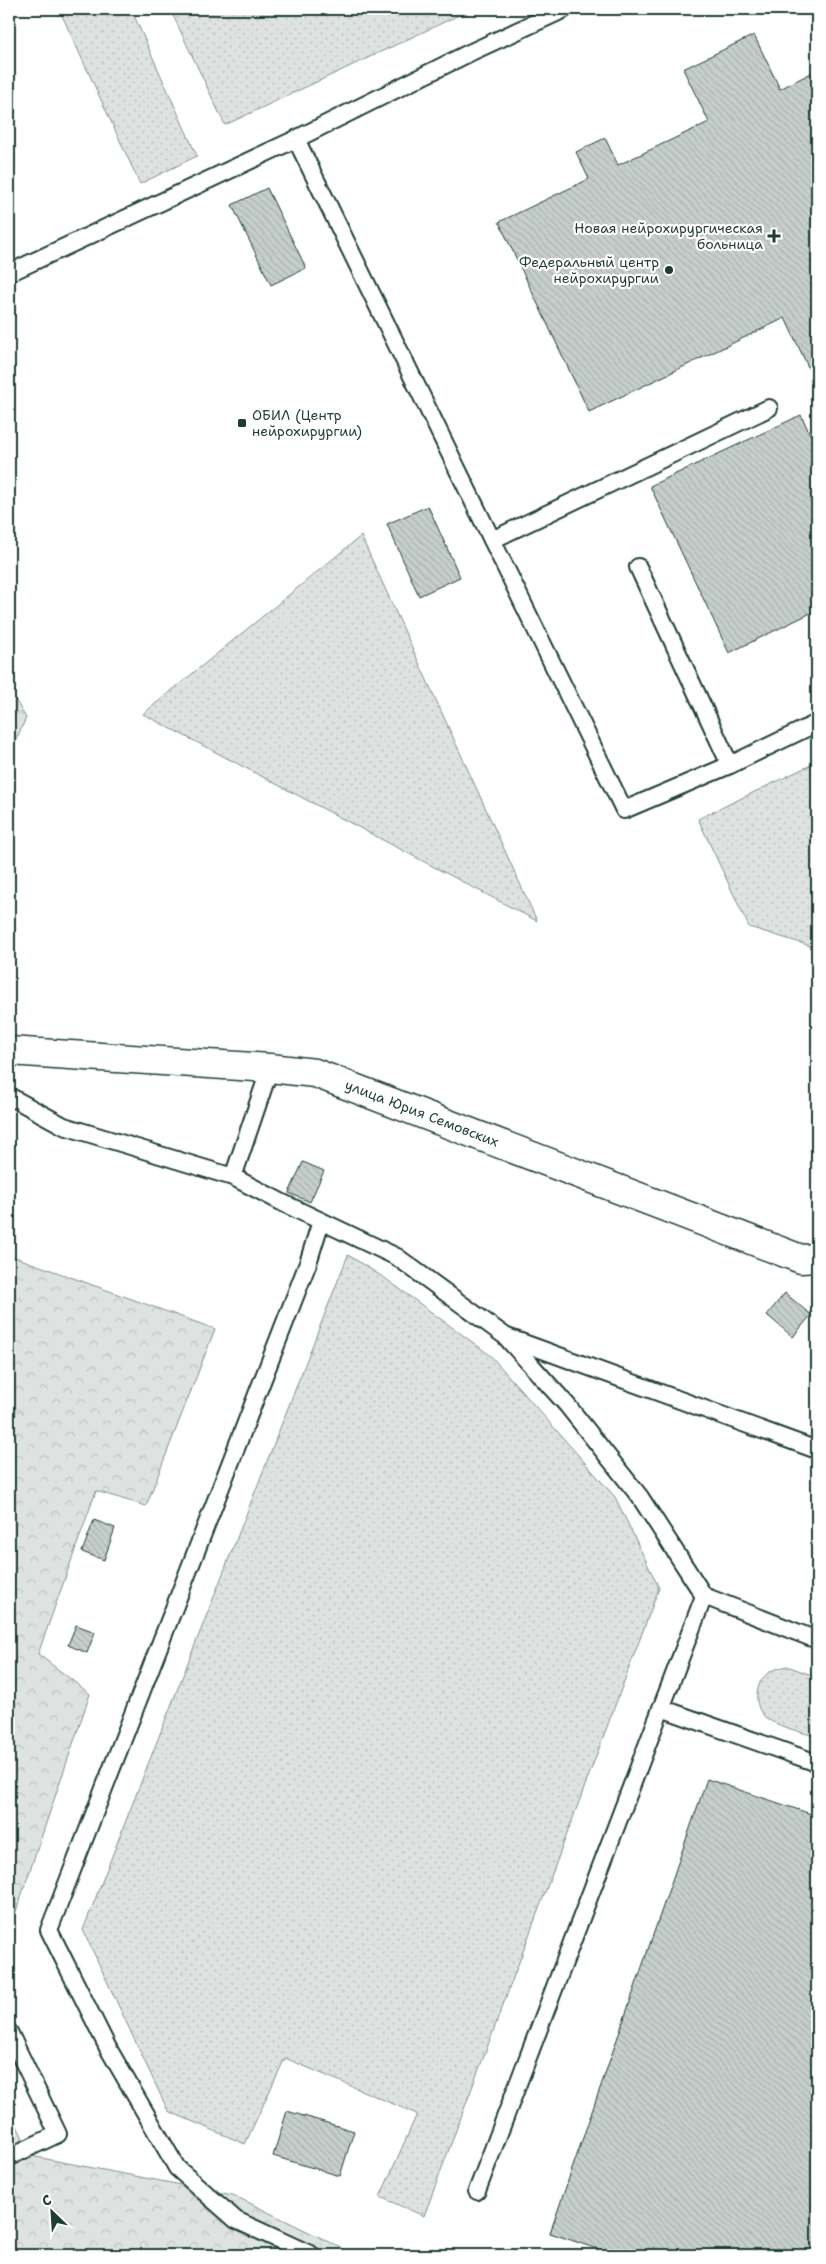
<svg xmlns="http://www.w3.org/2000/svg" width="826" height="2264" font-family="'Shantell Sans',sans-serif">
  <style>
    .grass { fill: url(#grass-dots); stroke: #7e908b }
    .forest { fill: url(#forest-crowns); stroke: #7e908b }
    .building { fill: url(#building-back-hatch); stroke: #1f3d34 }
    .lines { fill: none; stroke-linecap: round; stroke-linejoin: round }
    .service-casing { stroke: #1f3d34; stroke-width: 20 }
    .minor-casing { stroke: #1f3d34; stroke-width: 31 }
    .service { stroke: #fff; stroke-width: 16 }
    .minor { stroke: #fff; stroke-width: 28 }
    .poi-dot { fill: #1f3d34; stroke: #fff; stroke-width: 2 }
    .labels { text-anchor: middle; stroke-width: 4.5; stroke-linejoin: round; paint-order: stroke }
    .poi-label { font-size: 14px; fill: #1f3d34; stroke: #fff; text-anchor: end }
    .street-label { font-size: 14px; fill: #1f3d34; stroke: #fff }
  </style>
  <defs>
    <pattern id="grass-dots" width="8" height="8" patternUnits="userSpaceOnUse" patternTransform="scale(1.25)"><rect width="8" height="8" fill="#dee3e2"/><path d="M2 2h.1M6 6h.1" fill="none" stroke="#bec4c2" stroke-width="1.8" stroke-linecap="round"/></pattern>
    <pattern id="forest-crowns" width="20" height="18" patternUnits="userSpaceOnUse" patternTransform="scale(1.25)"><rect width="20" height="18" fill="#dee3e2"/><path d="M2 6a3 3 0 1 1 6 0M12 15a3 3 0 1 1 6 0" fill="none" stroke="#bec4c2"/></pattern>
    <pattern id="building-back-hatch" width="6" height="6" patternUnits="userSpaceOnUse" patternTransform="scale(1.25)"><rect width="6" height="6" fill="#c7cfcc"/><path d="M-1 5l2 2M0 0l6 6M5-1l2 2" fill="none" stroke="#aab3b0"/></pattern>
  </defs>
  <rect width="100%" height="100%" fill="#fff"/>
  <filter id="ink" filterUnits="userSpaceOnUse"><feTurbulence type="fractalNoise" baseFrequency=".02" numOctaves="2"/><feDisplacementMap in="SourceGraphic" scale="10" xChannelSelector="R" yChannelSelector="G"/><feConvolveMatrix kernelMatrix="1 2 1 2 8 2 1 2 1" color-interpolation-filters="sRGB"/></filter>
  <g filter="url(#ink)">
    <!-- grass -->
    <g class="grass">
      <polygon points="59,9 131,9 197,156 140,184"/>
      <polygon points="170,9 472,9 225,125"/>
      <polygon points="361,536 537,921 143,714"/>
      <polygon points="817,762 817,948 749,927 698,819"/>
      <polygon points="348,1255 386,1279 490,1355 615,1497 659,1588 424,2216 380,2197 417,2114 285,2058 245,2144 168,2111 83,1930"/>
      <path d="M 787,1666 L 817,1677 L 817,1737 C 802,1732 783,1728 769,1720 C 752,1710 754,1683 768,1673 C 773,1669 781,1668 787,1666 Z"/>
    </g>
    <!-- forest -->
    <g class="forest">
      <polygon points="9,689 26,718 9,755"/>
      <polygon points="9,1234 12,1256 215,1329 146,1506 96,1491 38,1654 90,1694 9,1932"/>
      <polygon points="9,2108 31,2156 233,2195 356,2255 9,2255"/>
    </g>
    <!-- building -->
    <g class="building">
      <polygon points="754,35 780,89 817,70 817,386 785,318 589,412 499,222 589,179 576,152 605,138 618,165 709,122 683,69"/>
      <polygon points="267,188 306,268 271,285 232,205"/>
      <polygon points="801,415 811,436 817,434 817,610 729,653 650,486"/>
      <polygon points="428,506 460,577 419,596 387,524"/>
      <polygon points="303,1162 324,1171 310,1202 289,1193"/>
      <polygon points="785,1293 811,1315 793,1337 767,1315"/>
      <polygon points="94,1520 115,1528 104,1560 82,1552"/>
      <polygon points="76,1625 95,1632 87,1653 68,1645"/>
      <polygon points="707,1779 817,1816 817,2255 615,2255 550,2233"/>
      <polygon points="287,2111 354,2131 340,2176 273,2156"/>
    </g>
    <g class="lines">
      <defs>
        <g id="service">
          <polyline points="296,139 624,810 730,765"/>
          <polyline points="9,273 296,139 469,53 565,9"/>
          <polyline points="492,540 769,408"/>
          <polyline points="638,567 730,765 817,723"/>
          <polyline points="9,1096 64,1126 233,1177 283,1203 397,1257 505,1336 567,1405 640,1497 704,1596 817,1640"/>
          <polyline points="233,1177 270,1068"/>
          <polyline points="507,1337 817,1450"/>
          <polyline points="661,1708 817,1763"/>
          <polyline points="9,2032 58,2134 9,2157"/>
          <polyline points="477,2191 704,1596"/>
          <polyline points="312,2255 236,2220 177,2168 108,2048 49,1930 308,1263 321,1221"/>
        </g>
        <polyline id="minor" points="9,1051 270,1068 315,1073 801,1259 817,1258"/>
      </defs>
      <!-- service casing -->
      <use href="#service" class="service-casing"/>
      <!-- minor casing -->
      <use href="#minor" class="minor-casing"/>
      <!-- service -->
      <use href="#service" class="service"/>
      <!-- minor -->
      <use href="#minor" class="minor"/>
    </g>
  </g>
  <!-- markers -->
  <g class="poi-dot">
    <path d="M771.5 228.5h5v5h5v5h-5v5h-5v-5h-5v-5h5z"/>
    <circle cx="669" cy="270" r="5"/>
    <rect x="237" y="418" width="10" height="10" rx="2.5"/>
  </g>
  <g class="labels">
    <!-- poi labels -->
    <g class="poi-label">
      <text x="763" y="233">Новая нейрохирургическая<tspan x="763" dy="16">больница</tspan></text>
      <text x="659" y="267">Федеральный центр<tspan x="659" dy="16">нейрохирургии</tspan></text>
      <text x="252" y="420" text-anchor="start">ОБИЛ (Центр<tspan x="252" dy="16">нейрохирургии)</tspan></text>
    </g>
    <!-- street labels -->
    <g class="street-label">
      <text transform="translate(422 1113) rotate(21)" y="5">улица Юрия Семовских</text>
    </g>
  </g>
  <!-- margin -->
  <rect width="826" height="2264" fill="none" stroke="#fff" stroke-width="30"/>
  <rect x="15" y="15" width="796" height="2234" fill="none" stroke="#1f3d34" stroke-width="2" filter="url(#ink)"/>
  <!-- north arrow -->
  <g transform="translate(52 2212) rotate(335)" stroke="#ffffff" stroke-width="4" paint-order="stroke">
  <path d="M0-4L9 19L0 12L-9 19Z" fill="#1f3d34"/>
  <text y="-8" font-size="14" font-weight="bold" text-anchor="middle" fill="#1f3d34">С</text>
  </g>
</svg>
